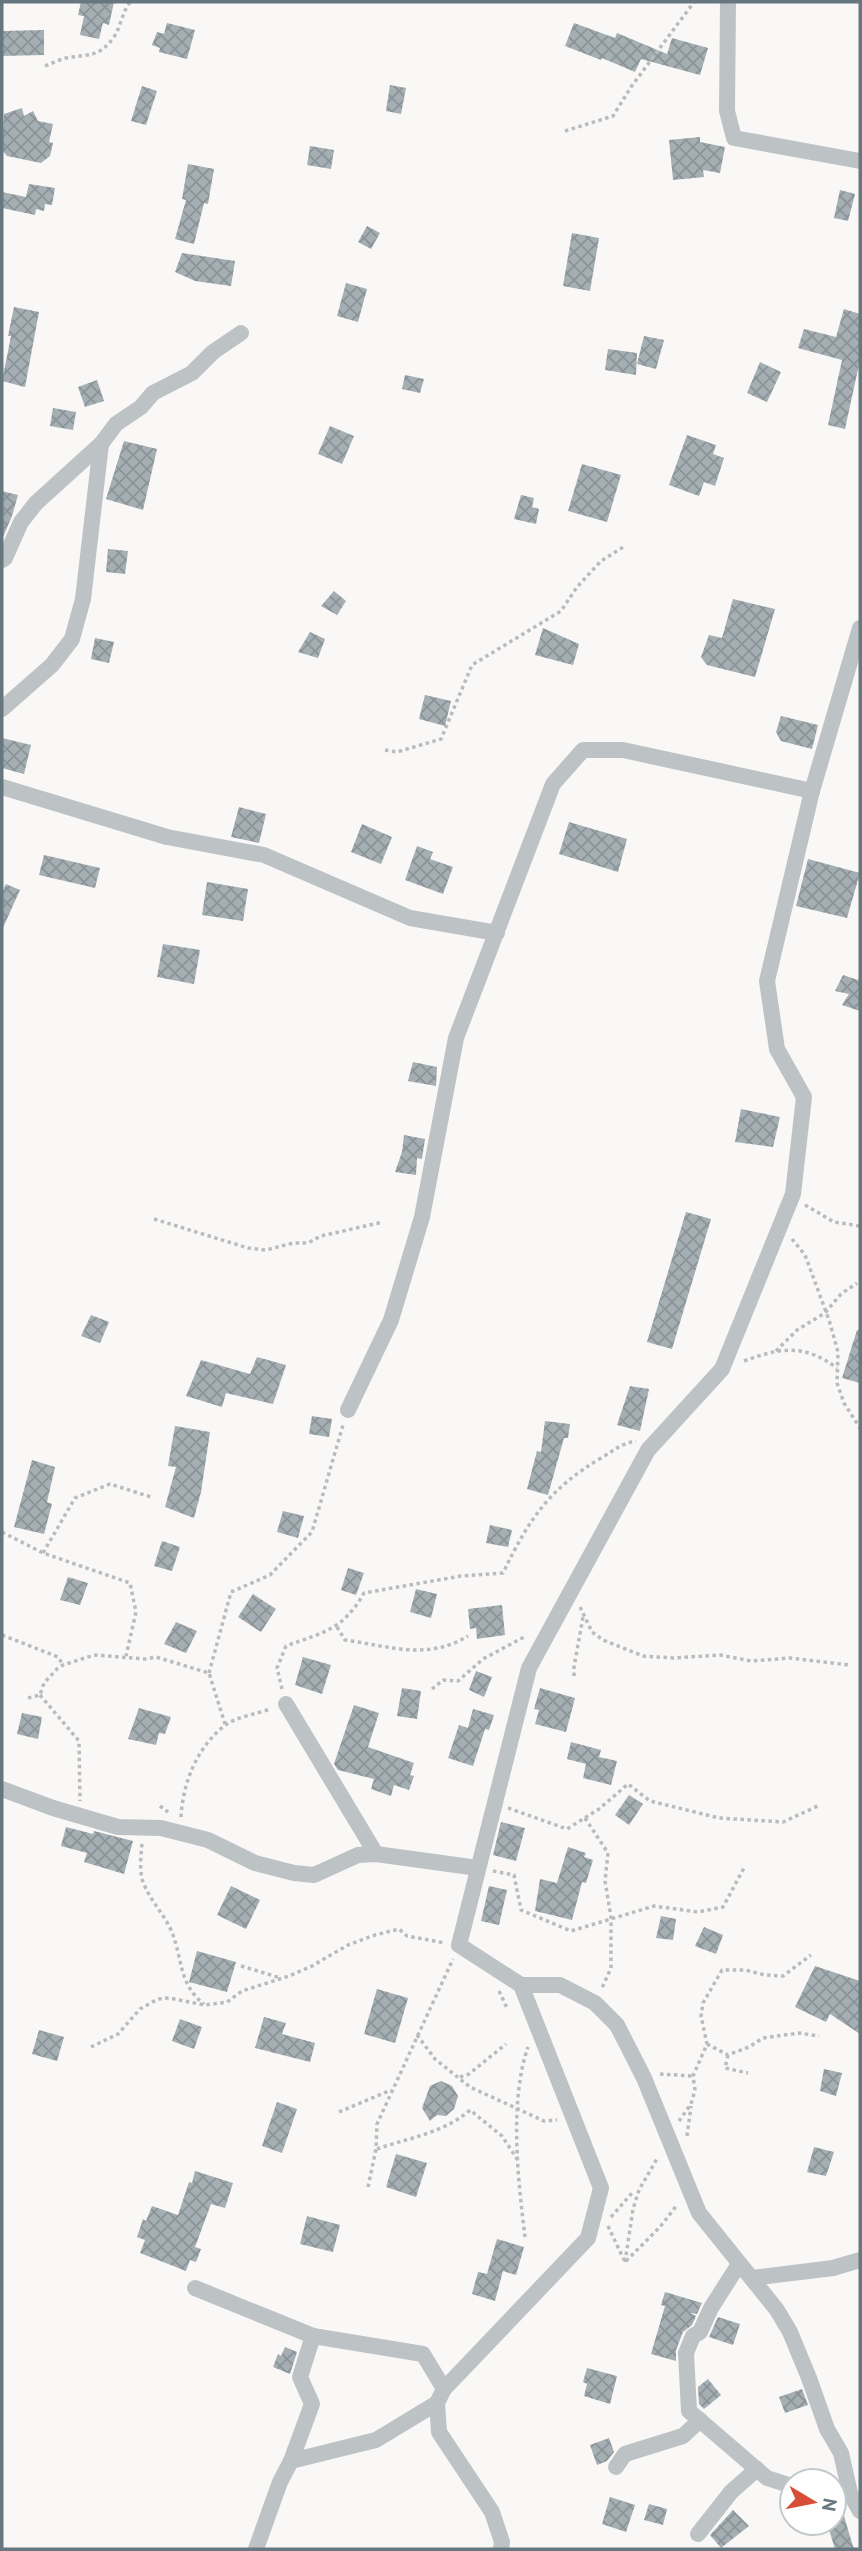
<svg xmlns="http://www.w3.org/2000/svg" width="862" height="2551" font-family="'PT Sans',sans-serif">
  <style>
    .building { fill: url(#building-cross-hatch) }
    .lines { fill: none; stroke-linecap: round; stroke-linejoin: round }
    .path { stroke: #b8bcbe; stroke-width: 3.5; stroke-dasharray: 3.5 3.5; stroke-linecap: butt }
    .street { stroke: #bdc3c5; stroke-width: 16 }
  </style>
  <defs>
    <pattern id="building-cross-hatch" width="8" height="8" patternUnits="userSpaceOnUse" patternTransform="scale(1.75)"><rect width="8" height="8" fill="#a5afb3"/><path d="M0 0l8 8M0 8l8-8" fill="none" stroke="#8a9397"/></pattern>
  </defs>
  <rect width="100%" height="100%" fill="#f9f8f6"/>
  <!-- building -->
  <g class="building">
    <polygon points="81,2 114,2 109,25 103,23 99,39 80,35 84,16 78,15"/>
    <polygon points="167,23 195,30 187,59 159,52 160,48 152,45 157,32 164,34"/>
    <polygon points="574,23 615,38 617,33 667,54 672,38 708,48 700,75 641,59 635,72 602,58 601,60 565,46"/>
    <polygon points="44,30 44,55 2,56 2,31"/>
    <polygon points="390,85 406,88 401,114 386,111"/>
    <polygon points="142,86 157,91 146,125 131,121"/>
    <polygon points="22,108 24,116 33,111 38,121 53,124 49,142 53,143 50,156 41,163 7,156 2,150 4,114"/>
    <polygon points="700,137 700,142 725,147 720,173 703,170 704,177 673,180 669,140"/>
    <polygon points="310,146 334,150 331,169 307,165"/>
    <polygon points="188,164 214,169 208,204 204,203 194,244 175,239 186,200 182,199"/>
    <polygon points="29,184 55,188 52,205 45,204 44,211 36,209 35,215 2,208 2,192 26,197"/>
    <polygon points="840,190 855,194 848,221 834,218"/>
    <polygon points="367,226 380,233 371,249 358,242"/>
    <polygon points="572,233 599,238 590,291 563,286"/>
    <polygon points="182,253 235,261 231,286 195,281 175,272"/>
    <polygon points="346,283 367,289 358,322 337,316"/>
    <polygon points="14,307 39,312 25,387 2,381 11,336 8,336"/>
    <polygon points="844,309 860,314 860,360 845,429 828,425 842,360 798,348 804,329 836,337"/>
    <polygon points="644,336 664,340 656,369 637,364"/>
    <polygon points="608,349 637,353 636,375 605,370"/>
    <polygon points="760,362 781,372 767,402 747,393"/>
    <polygon points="405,375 424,379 420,393 402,389"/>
    <polygon points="97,380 104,401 85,407 78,387"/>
    <polygon points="53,408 76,412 73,430 50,426"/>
    <polygon points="330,426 354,436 342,464 318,454"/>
    <polygon points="687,435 716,445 713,454 724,458 715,486 704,482 699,496 669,485"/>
    <polygon points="124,441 157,449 143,510 106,499"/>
    <polygon points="582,464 621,475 607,522 568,511"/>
    <polygon points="2,491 18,495 12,516 3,537"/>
    <polygon points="521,495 534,498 532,507 539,509 536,524 514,519"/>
    <polygon points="108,549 128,551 125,574 106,572"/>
    <polygon points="334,591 346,601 337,615 321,606"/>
    <polygon points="733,599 775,609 755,677 707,665 701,657 709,635 722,638"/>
    <polygon points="543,628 579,644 573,665 535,655"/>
    <polygon points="310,632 325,639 318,658 298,652"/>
    <polygon points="95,638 114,642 109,663 91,659"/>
    <polygon points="425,695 451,701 445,726 419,719"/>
    <polygon points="781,716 818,725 812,749 781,741 776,732"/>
    <polygon points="2,738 31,745 24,774 2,768"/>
    <polygon points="239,807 266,814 259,843 231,837"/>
    <polygon points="569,822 627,839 618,872 559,854"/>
    <polygon points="362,824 392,837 381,864 351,852"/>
    <polygon points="417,846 433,852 430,859 453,867 443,894 405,880"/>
    <polygon points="44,855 100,868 95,888 39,875"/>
    <polygon points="808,859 860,873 847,918 796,906"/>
    <polygon points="207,882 248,889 243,921 202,915"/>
    <polygon points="6,884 20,890 2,930 2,893"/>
    <polygon points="163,944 200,950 194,984 157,977"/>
    <polygon points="843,975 858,980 860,975 860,1011 842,1005 849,994 835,991"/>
    <polygon points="413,1062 437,1067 436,1086 408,1081"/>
    <polygon points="741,1109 780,1117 773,1147 735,1142"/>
    <polygon points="404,1135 425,1139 422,1159 417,1158 416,1175 395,1172 402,1152"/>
    <polygon points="686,1212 711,1219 672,1349 647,1342"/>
    <polygon points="91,1315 109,1322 100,1343 81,1336"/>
    <polygon points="857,1330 860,1330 860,1383 842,1378"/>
    <polygon points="257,1357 286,1365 273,1404 226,1393 222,1407 186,1396 201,1360 250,1374"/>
    <polygon points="630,1386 649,1389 640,1431 617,1425"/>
    <polygon points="312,1416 332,1419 329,1437 309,1434"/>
    <polygon points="545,1421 570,1424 568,1438 564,1438 548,1495 527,1489 537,1451 541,1452"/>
    <polygon points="175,1426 210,1432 201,1492 194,1518 165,1507 176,1467 168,1466"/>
    <polygon points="32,1460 55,1467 47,1502 52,1504 44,1534 14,1527"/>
    <polygon points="283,1511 304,1516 298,1538 277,1532"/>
    <polygon points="490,1525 512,1530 508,1547 486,1543"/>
    <polygon points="162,1541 180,1547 172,1571 154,1566"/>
    <polygon points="348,1568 364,1573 356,1595 341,1590"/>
    <polygon points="68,1577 88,1583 80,1605 60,1600"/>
    <polygon points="416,1589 437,1594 431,1618 410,1612"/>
    <polygon points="253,1594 276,1609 261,1632 238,1617"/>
    <polygon points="502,1605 505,1635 477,1639 476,1628 470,1629 468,1609"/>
    <polygon points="176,1622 197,1631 186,1653 164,1644"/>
    <polygon points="303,1657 331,1665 322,1694 295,1685"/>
    <polygon points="476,1671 492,1677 484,1697 469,1690"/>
    <polygon points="402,1688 421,1691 417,1719 397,1716"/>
    <polygon points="540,1688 575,1698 566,1732 535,1724 539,1710 534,1709"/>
    <polygon points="354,1705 379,1713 368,1747 414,1763 410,1775 414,1776 409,1790 394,1785 391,1796 371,1789 374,1779 338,1770 334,1764"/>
    <polygon points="139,1708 171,1717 165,1734 159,1733 156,1745 128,1739"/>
    <polygon points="473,1709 494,1715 489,1730 485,1729 473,1766 448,1758 459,1725 468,1728"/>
    <polygon points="22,1713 42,1717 38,1739 17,1734"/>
    <polygon points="571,1742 601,1750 599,1757 617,1761 611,1785 583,1778 586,1764 567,1759"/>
    <polygon points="629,1795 643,1804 629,1825 615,1815"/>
    <polygon points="501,1822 525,1828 516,1861 493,1855"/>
    <polygon points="66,1827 93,1834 94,1831 133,1841 124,1874 84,1862 87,1853 61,1846"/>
    <polygon points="568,1847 586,1853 584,1857 593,1860 586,1883 582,1882 572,1920 535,1911 540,1879 557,1883"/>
    <polygon points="231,1886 260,1900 246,1929 217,1915"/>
    <polygon points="489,1886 507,1890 499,1925 481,1921"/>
    <polygon points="661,1916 676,1919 673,1940 656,1938"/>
    <polygon points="704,1927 723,1935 716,1954 695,1946"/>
    <polygon points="197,1951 236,1962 227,1992 189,1982"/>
    <polygon points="815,1966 860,1981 860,2034 830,2014 826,2022 795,2007"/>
    <polygon points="377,1989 408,1998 395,2043 364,2034"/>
    <polygon points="264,2017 286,2023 282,2034 315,2043 310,2062 255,2048"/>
    <polygon points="180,2019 202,2027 194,2049 172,2041"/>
    <polygon points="39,2030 64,2037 57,2061 32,2054"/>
    <polygon points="824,2069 842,2073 836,2096 820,2091"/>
    <polygon points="441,2081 452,2086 458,2096 454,2109 446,2116 437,2115 430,2121 422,2108 430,2086"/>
    <polygon points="277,2102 297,2109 282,2153 262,2146"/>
    <polygon points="814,2147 834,2152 826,2176 807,2172"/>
    <polygon points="396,2154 427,2163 416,2197 386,2187"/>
    <polygon points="195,2171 233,2183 225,2208 211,2204 195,2247 201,2249 196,2262 190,2260 186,2271 140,2253 145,2240 137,2237 143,2219 146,2221 152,2206 178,2215 189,2182 192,2183"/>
    <polygon points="307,2216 340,2225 333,2252 300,2244"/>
    <polygon points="497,2239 524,2247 516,2275 503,2271 495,2301 472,2294 478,2272 487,2274"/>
    <polygon points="665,2292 702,2303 697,2314 690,2313 696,2316 692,2325 683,2332 676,2350 676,2361 651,2354 665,2306 661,2305"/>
    <polygon points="718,2317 740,2324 733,2345 709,2337"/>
    <polygon points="285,2347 297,2352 290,2374 273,2367 278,2354 281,2356"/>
    <polygon points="587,2368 617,2376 610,2404 584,2396 587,2384 583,2382"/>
    <polygon points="708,2379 721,2395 704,2409 699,2404 698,2387"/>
    <polygon points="802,2389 808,2405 785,2413 779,2397"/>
    <polygon points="609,2438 614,2452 607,2461 597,2465 590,2445"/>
    <polygon points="838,2495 849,2533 854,2549 835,2549 827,2523 834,2523 834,2496"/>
    <polygon points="610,2497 635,2505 626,2532 602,2524"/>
    <polygon points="649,2504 667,2509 663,2525 644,2520"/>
    <polygon points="733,2510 749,2526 721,2548 710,2535"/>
  </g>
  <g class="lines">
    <!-- path -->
    <g class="path">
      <path d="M 45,66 C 52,63 59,60 66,58 C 88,54 99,58 114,37 C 121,26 122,13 130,2"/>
      <polyline points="565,131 613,116 631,87 694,2"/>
      <polyline points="385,750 397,752 441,739 472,665 561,611 577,587 601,561 625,546"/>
      <polyline points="805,1205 834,1222 860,1226"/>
      <polyline points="154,1219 248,1248 266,1250 293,1243 308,1243 321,1236 383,1222"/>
      <polyline points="792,1239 805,1255 829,1320 838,1352 837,1383 844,1403 860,1428"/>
      <polyline points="776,1351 797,1330 825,1313 841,1294 857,1283"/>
      <path d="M 744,1361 C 782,1347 804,1344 837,1368"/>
      <polyline points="2,1532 43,1553 130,1583 136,1612 126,1656"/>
      <polyline points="43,1553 75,1498 110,1484 151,1497"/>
      <polyline points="580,1607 592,1632 603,1640 643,1656 673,1658 720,1655 751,1661 790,1658 849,1665"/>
      <path d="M 337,1627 L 345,1640 C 389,1646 427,1661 468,1636"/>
      <polyline points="2,1635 58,1657 63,1665"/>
      <polyline points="209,1673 231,1592 270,1575 312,1532 343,1425"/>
      <polyline points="574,1676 574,1667 583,1617"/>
      <path d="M 282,1689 L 277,1668 L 286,1646 C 324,1632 343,1630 364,1593 L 461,1576 L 503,1573 C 529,1519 549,1489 601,1458 C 613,1451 622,1443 636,1441"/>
      <polyline points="432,1689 443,1680 458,1681 483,1659 526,1636"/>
      <polyline points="40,1695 79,1741 80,1801"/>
      <polyline points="28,1698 40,1695 44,1683 57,1669 63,1665 94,1655 146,1659 156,1657 209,1673 225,1724"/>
      <polyline points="160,1806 168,1812"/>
      <polyline points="508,1808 567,1829 599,1809 628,1784 650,1801 719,1818 783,1822 820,1805"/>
      <path d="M 181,1817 C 183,1782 197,1748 224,1726 C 235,1717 257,1714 270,1709"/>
      <polyline points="585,1818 608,1853 605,1881 611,1917 611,1968 602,1988"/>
      <path d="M 142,1844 C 141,1856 139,1870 143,1882 C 150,1900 163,1913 171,1930 C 183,1958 178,1984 204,2004"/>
      <polyline points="493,1871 514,1875 521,1910 571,1931 654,1906 698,1912 723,1907 745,1866"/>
      <polyline points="241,1966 281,1978"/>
      <polyline points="499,1991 507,2008"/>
      <polyline points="417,2035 435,2059 470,2087 544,2121 557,2120"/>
      <polyline points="707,2044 728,2055 749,2047 763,2038 799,2033 819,2036"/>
      <polyline points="91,2047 118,2034 140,2009 158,1999 169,1998 205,2005 227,2002 242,1991 289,1976 312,1966 348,1945 375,1935 399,1929 407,1936 445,1943"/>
      <polyline points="728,2055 725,2068 748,2073"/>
      <polyline points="660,2074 693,2076"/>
      <polyline points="460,2077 469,2074 506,2044"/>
      <polyline points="339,2112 391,2090"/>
      <polyline points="679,2121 691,2104 695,2090 693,2076 707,2044 701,2016 703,2003 722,1970 745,1970 765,1975 783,1976 811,1955"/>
      <polyline points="687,2136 691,2106"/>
      <path d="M 377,2149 C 408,2138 444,2133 470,2110 L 502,2136 L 519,2162"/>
      <polyline points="368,2187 376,2149 377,2124 453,1959"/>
      <polyline points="611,2217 632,2193"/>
      <polyline points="608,2226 624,2260"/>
      <path d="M 525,2237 C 518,2180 509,2101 528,2047"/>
      <polyline points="626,2261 660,2227 677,2205"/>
      <polyline points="625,2262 633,2209 639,2190 658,2157"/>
    </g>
    <!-- street -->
    <g class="street">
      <polyline points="728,2 727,111 734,138 860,161"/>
      <polyline points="2,560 5,558 21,522 36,503 101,444 116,424 141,407 153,393 192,373 213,352 241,333"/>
      <polyline points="2,709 52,665 72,639 83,599 101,444"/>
      <polyline points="2,787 167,837 264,855 410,918 497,933"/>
      <polyline points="348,1410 391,1320 422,1217 456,1038 553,784 583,750 623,750 812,791"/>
      <polyline points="286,1704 376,1854"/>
      <polyline points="2,1789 53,1808 118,1827 161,1828 208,1840 255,1863 294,1873 314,1875 358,1855 376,1854 478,1868"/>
      <polyline points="521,1985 560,1985 595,2003 617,2025 644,2078 699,2213 777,2310 790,2332 809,2378 827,2429 841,2453 850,2493 860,2511"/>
      <polyline points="739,2264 711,2308 700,2332 693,2336 686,2353 689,2411 767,2478 792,2486"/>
      <polyline points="752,2278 833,2268 860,2260"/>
      <polyline points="195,2288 313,2336 423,2354 444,2389"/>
      <polyline points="291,2461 312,2404 300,2377 313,2336"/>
      <polyline points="616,2467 625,2454 683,2436 700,2420"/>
      <polyline points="698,2534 731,2492 757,2469"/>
      <polyline points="256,2549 280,2482 291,2461 376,2440 437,2403"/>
      <polyline points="501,2549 502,2542 492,2512 439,2432 437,2403 444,2389 588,2238 601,2188 521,1985 459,1945 529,1668 648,1450 722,1369 793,1194 804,1097 777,1049 767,981 812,791 860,628"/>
    </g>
  </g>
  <!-- border -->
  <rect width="862" height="2551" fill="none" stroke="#66777f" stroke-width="7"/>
  <!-- north arrow -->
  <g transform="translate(813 2502) rotate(100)"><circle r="33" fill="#ffffff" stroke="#c2c9cc" stroke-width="2"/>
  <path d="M0-5L12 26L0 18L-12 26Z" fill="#d84d37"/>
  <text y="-10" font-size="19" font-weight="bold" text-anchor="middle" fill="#66777f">N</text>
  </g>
</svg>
